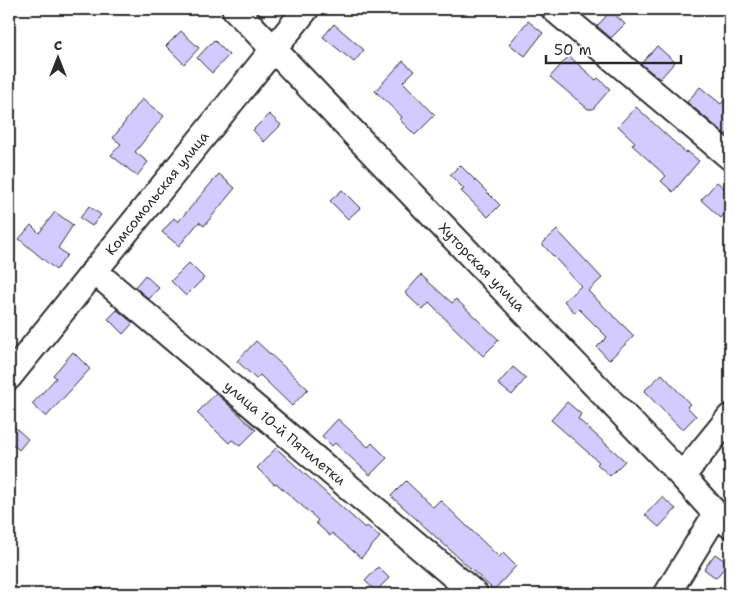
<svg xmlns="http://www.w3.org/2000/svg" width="739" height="603" font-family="'Shantell Sans',sans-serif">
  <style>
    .building { fill: #d3cbfd; stroke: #2b2b2b }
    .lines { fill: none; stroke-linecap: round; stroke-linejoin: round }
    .minor-casing { stroke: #2b2b2b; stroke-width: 29 }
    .minor { stroke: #fff; stroke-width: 25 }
    .labels { text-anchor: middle; stroke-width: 4; stroke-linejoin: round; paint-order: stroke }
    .street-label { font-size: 14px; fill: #2b2b2b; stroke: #fff }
  </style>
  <rect width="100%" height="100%" fill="#fff"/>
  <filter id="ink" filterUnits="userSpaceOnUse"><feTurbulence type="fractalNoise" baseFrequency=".02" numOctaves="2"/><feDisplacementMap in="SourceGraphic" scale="10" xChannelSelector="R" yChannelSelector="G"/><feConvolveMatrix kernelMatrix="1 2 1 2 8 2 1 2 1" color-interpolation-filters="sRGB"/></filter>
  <g filter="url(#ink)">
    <!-- building -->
    <g class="building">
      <polygon points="611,11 625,24 611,38 597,26"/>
      <polygon points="528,21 543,33 525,56 509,44"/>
      <polygon points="334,24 364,50 354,62 323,37"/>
      <polygon points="181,31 199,48 184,64 166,46"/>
      <polygon points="214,40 229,55 212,73 197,58"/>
      <polygon points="657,46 675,62 660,79 641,64"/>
      <polygon points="569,56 596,80 598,78 610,89 593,109 588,109 550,77"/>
      <polygon points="403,61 414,71 403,82 435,115 415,135 400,120 402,117 375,91"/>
      <polygon points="700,87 721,104 730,93 730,129 726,135 687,102"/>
      <polygon points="142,99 164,116 135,152 148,162 137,176 111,155 121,144 113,138"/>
      <polygon points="636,107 686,153 687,151 699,161 673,192 661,181 666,176 632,145 635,142 618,126"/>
      <polygon points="269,114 281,125 264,142 253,130"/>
      <polygon points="460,165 500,205 488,217 461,191 464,189 450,175"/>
      <polygon points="219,174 235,188 204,226 199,222 179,246 162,232 174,218 178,222"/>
      <polygon points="717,182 730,193 730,207 721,218 701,200"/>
      <polygon points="342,190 360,208 348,219 330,201"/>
      <polygon points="89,206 101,215 92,226 80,218"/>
      <polygon points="55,212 73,225 58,248 67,255 56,270 19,239 31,225 39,233"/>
      <polygon points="557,230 602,278 588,291 634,336 609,360 597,347 607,337 579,309 575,313 564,301 581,286 542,244"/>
      <polygon points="189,263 204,278 186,296 171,281"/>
      <polygon points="145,275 159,288 149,299 135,287"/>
      <polygon points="421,275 452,303 456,299 499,340 483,356 429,303 423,310 405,293"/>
      <polygon points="117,310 133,323 123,334 108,319"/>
      <polygon points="256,341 308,389 292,406 260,375 256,379 237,361"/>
      <polygon points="73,352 90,369 46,417 32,404 56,378 53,375"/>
      <polygon points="513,367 526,378 512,395 498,384"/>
      <polygon points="662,374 690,404 687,407 696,416 682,430 644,391"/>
      <polygon points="216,393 256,430 240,446 232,440 229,443 197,413"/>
      <polygon points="567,402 581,414 578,419 625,461 610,476 597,464 599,462 551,420"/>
      <polygon points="338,419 368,447 372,443 387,458 370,475 335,443 332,446 322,436"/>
      <polygon points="9,422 28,439 19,450 9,441"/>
      <polygon points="276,448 365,528 367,526 380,537 361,558 332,533 330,536 316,523 318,520 276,483 274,484 257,468"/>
      <polygon points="406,481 433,507 440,500 499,557 503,553 516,566 494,590 391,496"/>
      <polygon points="662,497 676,509 659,527 645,515"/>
      <polygon points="715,554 728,563 716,578 704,569"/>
      <polygon points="378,567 389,578 376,591 365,581"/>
    </g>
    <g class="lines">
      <defs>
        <g id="minor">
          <polyline points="235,9 682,476 716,514 730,525"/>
          <polyline points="554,9 730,157"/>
          <polyline points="94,271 475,594"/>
          <polyline points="9,377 306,9"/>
          <polyline points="682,476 730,417"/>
          <polyline points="667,594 716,514"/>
        </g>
      </defs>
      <!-- minor casing -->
      <use href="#minor" class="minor-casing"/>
      <!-- minor -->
      <use href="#minor" class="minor"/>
    </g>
  </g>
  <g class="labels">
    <!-- street labels -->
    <g class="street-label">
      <text transform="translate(157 193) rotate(-51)" y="5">Комсомольская улица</text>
      <text transform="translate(482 267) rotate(46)" y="5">Хуторская улица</text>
      <text transform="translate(285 433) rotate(40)" y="5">улица 10-й Пятилетки</text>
    </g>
  </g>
  <!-- margin -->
  <rect width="739" height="603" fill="none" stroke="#fff" stroke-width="30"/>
  <rect x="15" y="15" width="709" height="573" fill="none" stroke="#2b2b2b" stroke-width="2" filter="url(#ink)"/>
  <!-- north arrow -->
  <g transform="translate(58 58)" stroke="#ffffff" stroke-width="4" paint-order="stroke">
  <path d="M0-4L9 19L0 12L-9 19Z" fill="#2b2b2b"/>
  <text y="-8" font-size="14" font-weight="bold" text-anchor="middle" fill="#2b2b2b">С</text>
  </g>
  <!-- scale -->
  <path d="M546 55v8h135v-8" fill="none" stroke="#2b2b2b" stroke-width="2.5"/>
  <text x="554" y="55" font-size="15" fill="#2b2b2b" stroke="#ffffff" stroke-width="4" paint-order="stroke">50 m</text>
</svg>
